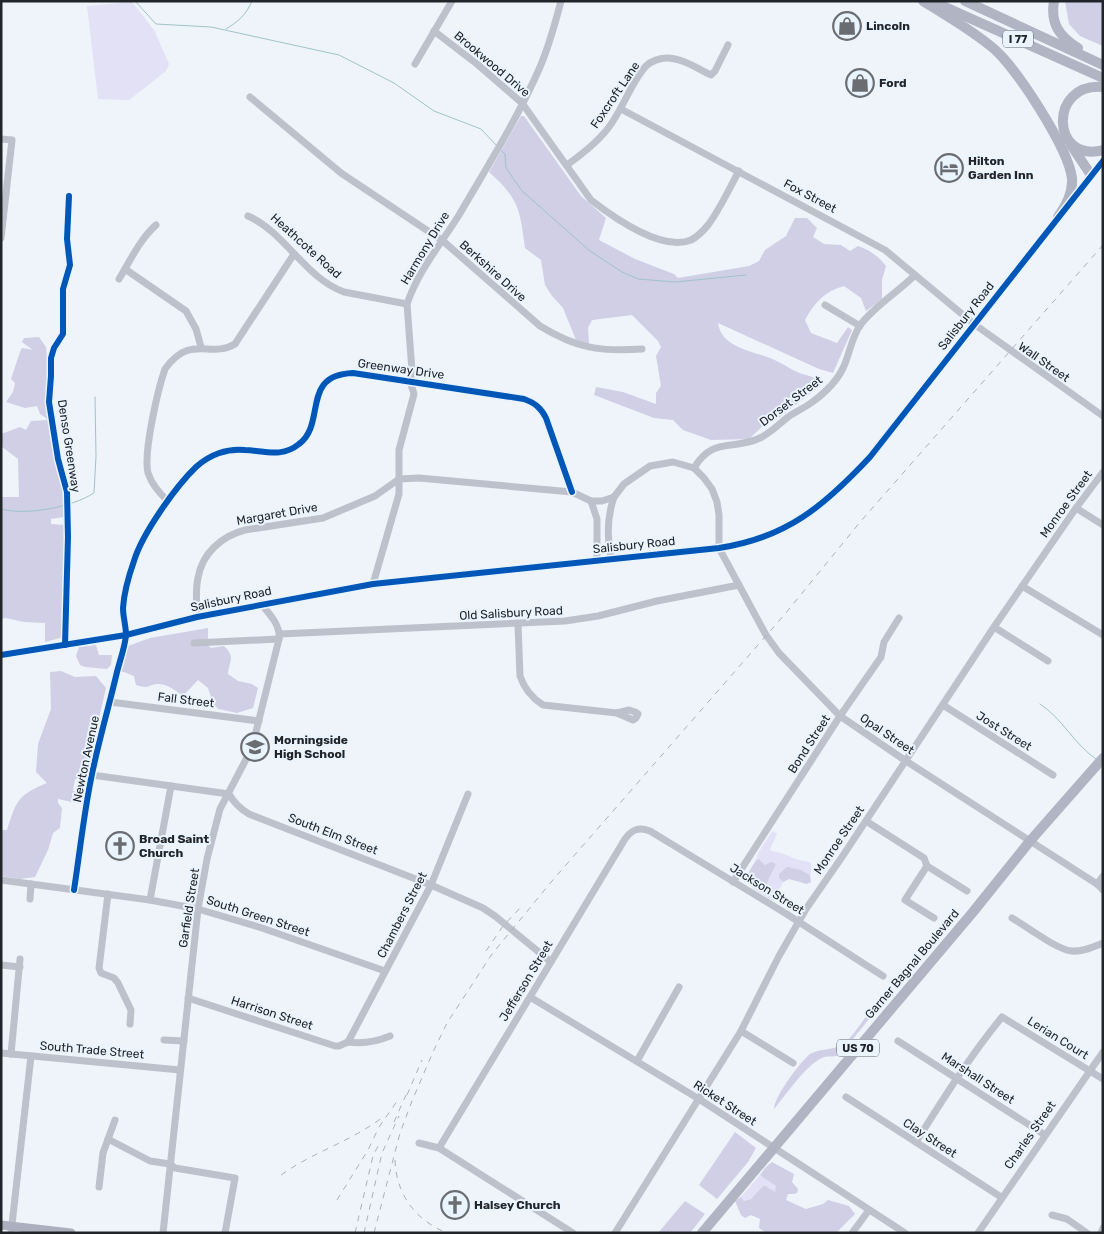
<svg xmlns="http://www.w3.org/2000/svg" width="1104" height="1234" font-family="Rubik,sans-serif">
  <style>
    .green { fill: #e2e1f5 }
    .forest { fill: #d0cfe5 }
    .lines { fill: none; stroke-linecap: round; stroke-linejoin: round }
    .stream { stroke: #a0c3c8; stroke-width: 1 }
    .minor { stroke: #bdc1cc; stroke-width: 7 }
    .major { stroke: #acb0be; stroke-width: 9 }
    .highway { stroke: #b0b4c3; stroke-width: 10 }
    .rail { stroke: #acb0b8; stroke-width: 1; stroke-dasharray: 6 6; stroke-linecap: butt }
    .cycleway-casing { stroke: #eaf4fe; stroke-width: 9 }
    .cycleway { stroke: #0057b8; stroke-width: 6 }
    .labels { text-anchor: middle; stroke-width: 4; stroke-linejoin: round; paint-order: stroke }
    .shield { fill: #eaf4fe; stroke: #5d6369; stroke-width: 1 }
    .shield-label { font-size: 11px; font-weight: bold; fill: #212529 }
    .poi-label { font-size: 12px; font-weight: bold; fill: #212529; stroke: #eaf4fe; text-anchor: start }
    .street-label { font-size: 12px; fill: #212529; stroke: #eaf4fe }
  </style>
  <rect width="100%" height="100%" fill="#eef4fa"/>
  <!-- green -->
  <g class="green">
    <polygon points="132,2 154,30 169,64 166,71 129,100 98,99 87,6"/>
    <path d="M 774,831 L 777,834 L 770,849 L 771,851 C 782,852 789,857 799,860 C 803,861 807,861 811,863 L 811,873 L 810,875 L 801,870 L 779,878 L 783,882 L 773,901 L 754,889 L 774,871 L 776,864 L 765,865 L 759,859 L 756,860 L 758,853 L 771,833 Z"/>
    <polygon points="760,1175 777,1186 775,1192 764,1185 751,1199 744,1201 741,1197"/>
  </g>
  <!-- forest -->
  <g class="forest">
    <polygon points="1065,1 1103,1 1103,46 1080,36 1069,24"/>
    <path d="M 521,116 L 524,116 L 581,196 L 606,218 L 599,240 L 635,259 L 674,274 L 678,278 L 749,266 L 759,261 L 765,250 L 786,236 L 795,218 L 807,218 L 817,228 L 813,237 L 824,244 L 841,245 L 850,251 L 858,246 C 870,250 878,256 886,266 L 882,280 L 882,299 L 866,311 L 861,298 L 844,286 C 825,291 814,303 805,320 L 811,333 L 837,343 L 848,327 L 852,330 L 833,373 L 819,369 L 718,323 C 721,347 751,351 770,358 C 781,362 791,370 802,374 C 810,376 817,377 820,386 L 777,419 L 768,421 L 749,439 L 711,440 L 683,430 L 673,420 L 654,418 L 594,395 L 596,387 L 623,392 L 656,404 L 656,393 L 661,386 L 656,356 L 661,347 L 658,341 L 632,315 L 592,320 L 588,328 L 589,344 L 576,340 L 563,308 L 552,296 L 545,285 L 541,260 L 525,248 C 520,209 519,199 489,172 Z"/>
    <polygon points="39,337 46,347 48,372 46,397 56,463 65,499 64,517 51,519 51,524 66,525 62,592 64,637 45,642 45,623 24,622 6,618 1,619 1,497 19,497 18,459 1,446 1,434 20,427 26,430 31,421 47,420 46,418 40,414 37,406 25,408 6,402 13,392 15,383 11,379 20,352 22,348 33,350 22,342 24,338"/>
    <path d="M 208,628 L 208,645 L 211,648 L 224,646 C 236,658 229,660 228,674 L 238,681 L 252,684 L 258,688 L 253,708 L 237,713 L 218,709 L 213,703 L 208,688 L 198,680 L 183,696 C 175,690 166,683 156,684 C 146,686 149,689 136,685 L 134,676 L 121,671 L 128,646 L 150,638 Z"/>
    <polygon points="96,645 99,655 112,655 111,665 107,669 85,667 80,665 76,656 79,647"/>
    <path d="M 61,671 L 75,677 L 96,676 L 106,688 L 85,778 L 75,779 L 73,791 L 83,793 L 81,801 L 76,803 L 58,799 L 58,803 L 62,808 L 60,828 L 53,833 L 48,850 L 35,877 L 20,879 L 1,876 L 1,830 L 7,830 C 16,802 17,795 47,783 L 36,772 L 38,744 L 51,709 L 50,672 Z"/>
    <path d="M 759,859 L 765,865 L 771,862 L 776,864 C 774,872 768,876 767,885 L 763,887 L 759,885 L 754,889 L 749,881 L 747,875 L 756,860 Z"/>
    <polygon points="787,867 801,870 810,875 811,882 807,884 789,879 783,882 779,878 779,874"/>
    <path d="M 868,1014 L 873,1014 L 840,1055 C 835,1057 829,1056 824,1057 C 807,1063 786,1095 774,1109 C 774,1097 800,1062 810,1054 C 818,1049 831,1050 840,1046 C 852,1039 860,1024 868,1014 Z"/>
    <polygon points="735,1132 756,1148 748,1162 717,1199 699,1185"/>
    <polygon points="772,1162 794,1174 792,1182 798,1189 797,1193 794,1194 788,1194 786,1200 806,1209 823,1204 828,1200 849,1206 855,1214 836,1233 766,1233 759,1228 760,1219 751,1215 745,1218 741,1215 735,1201 741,1197 744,1201 751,1199 764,1185 775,1192 776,1186 760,1175 765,1168"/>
    <polygon points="685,1201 705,1214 690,1233 658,1233"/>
  </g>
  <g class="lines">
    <!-- stream -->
    <g class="stream">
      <polyline points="135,1 156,24 211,27 339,55 394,83 434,111 481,129 497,146"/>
      <path d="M 226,29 C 239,21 246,15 252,1"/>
      <polyline points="500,149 505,154 506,168 522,191 590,251 622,272 638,279 675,282 746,275"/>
      <path d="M 1,509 C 27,516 72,507 94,493 L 96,456 L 95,397"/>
      <path d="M 1040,704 C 1062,718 1074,744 1096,759"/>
    </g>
    <!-- minor -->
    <g class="minor">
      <path d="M 434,31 L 477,64 L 522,103 L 591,200 C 613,217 662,252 691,240 C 697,237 704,230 708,225 C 719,211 730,187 739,171"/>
      <polyline points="415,64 452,1"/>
      <path d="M 250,97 L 341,173 L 443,241 L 540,326 C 576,348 600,352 642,349"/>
      <polyline points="621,109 885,250 974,324 1103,416"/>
      <polyline points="1,139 12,140 1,238"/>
      <path d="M 567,165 C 581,155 594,145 605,132 C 622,113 630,83 646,66 C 651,61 660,58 667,58 C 682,58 698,69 711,75 L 715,71 L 728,45"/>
      <polyline points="1069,204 1103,161"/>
      <path d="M 248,216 C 285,232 305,278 344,292 L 407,304"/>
      <polyline points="125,269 186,311 196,329 201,347"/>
      <path d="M 119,279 C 130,261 140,239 156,225"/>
      <polyline points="825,305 860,326"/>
      <path d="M 694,468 C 713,436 733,451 760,438 C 771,433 779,424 788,417 C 795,412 804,408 811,403 C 825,393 837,382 844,366 C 850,352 852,336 861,324 C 876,305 898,292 915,275"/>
      <path d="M 168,501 C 159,493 152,485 148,473 C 143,453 158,389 165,369 C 191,333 210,359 235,344 L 294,254"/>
      <polyline points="591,501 597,519 597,560"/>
      <polyline points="1076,508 1103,525"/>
      <path d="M 611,558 C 607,538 607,517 614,497"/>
      <path d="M 373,584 L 399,494 L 399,450 L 414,394 L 410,381 L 412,371 L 407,304 C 418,271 441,244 459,215 C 487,167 518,118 540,67 C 549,46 555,24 561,1"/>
      <polyline points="1022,586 1103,635"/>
      <path d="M 197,617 C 197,605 195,591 198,578 C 202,553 222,536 245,530 L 323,518 L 375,496 L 399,479 L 419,478 L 572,492 L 591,501 L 602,501 L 614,497 L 624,484 L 650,466 L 673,462 L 694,468 L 704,478 L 712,489 L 717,502 L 719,515 L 719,548 L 766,635 L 779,653 L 840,716 L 906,761 L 1097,884 L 1103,890"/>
      <path d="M 518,624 L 520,676 C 524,688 532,698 543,705 L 617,713"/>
      <polyline points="994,627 1048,661"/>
      <polyline points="280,634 565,621 598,616 657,601 739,585"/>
      <polyline points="194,643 279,639"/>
      <path d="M 1,655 L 126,635 L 197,617 L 373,584 L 719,548 C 787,538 825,505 870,457 L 1061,214"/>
      <polyline points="110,702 259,721"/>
      <polyline points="943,705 1053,775"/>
      <polygon points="629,710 635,712 638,714 636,718 633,720 617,713"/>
      <path d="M 92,775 L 229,794 C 234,803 239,808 249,814 L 431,885 L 483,908 L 495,916 L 551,962"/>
      <polyline points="866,821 924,858 927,866 967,891"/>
      <polyline points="927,866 905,900 934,918"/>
      <polyline points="1,880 150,900 198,909 262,928 385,971"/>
      <polyline points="733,882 840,716 881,657 884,642 899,618"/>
      <polyline points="1097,884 1103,876"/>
      <path d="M 74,890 C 80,851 84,812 92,774 C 99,740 109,706 117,672 C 120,660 125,647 126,635 C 126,626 123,617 123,608 C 124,593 129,575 134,561 C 142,534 176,486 196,467 C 209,455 227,448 245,450 C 265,451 282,458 299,444 C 327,423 300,375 353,373 L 524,399 C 535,403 541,408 546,418 L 572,492"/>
      <polyline points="108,894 99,968 101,973 114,978 118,983 131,1010 130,1024"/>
      <polyline points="30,899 31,884"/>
      <polyline points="150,900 171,786"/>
      <path d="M 1012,918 C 1026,926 1057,950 1072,951 C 1082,952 1093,947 1103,943"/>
      <polyline points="1,965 20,967"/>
      <polyline points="530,997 699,1099 905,1233"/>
      <polyline points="188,998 335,1046 339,1046 348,1042"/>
      <polyline points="741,1031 793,1063"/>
      <polyline points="164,1040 184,1041"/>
      <polyline points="898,1041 1045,1135"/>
      <polyline points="348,1042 431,885 468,794"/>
      <path d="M 348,1042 C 363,1044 376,1042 390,1036"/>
      <polyline points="1,1053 180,1070"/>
      <polyline points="11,1054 20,959"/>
      <polyline points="637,1061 679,987"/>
      <polyline points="846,1097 1001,1197"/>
      <polyline points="108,1139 150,1161 170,1164 175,1168 235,1178 225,1233"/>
      <path d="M 916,1142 C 943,1099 970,1056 1002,1017 L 1103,1079"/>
      <polyline points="419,1143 439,1148 573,1233"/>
      <path d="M 439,1148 L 625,839 C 632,829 639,827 650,831 L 785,913 L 883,976"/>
      <polyline points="99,1187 103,1153 115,1120"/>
      <polyline points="1052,1215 1067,1219 1087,1233"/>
      <polyline points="11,1233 31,1056"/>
      <path d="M 163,1233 L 198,909 L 207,859 L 220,809 L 252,748 L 279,639 C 281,626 269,613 261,604"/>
      <polyline points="615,1233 741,1031 779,956 806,909 842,857 994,627 1076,508 1103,472"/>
      <polyline points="852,1233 869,1210"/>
      <polyline points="978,1233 1103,1052"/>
      <polyline points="1101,1233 1103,1228"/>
    </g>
    <!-- major -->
    <polyline class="major" points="1,1225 71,1233"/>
    <!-- highway -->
    <g class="highway">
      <path d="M 923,1 C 947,16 972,30 993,48 C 1017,68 1068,148 1072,178 C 1073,192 1066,206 1058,217"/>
      <polyline points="965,1 1103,65"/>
      <path d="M 1054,1 C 1050,24 1060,37 1078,48"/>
      <polyline points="936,3 1103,78"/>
      <path d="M 1103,87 C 1048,82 1051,164 1103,150"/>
      <polyline points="1071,145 1091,175"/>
      <polyline points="702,1233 973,912 1030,841 1103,758"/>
    </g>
    <!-- rail -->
    <g class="rail">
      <polyline points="486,951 503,926 522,906"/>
      <polyline points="407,1095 422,1060"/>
      <polyline points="394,1122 406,1095"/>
      <path d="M 395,1160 C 396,1194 415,1220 447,1233"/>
      <path d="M 281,1175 C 313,1152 352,1141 383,1117"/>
      <polyline points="337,1200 368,1150 379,1127 398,1100"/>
      <polyline points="355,1233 373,1156 378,1146"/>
      <polyline points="364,1233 382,1153 399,1116"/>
      <polyline points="374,1233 400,1133 412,1101 433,1052 447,1023 492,954 552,881 785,614 861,521 1103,245"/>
    </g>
    <defs>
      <g id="cycleway">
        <polyline points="65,645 68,537 67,492 58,459 49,402 51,376 51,358 54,348 63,334 63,289 70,265 67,239 69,196"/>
        <path d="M 1,655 L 126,635 L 197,617 L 373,584 L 719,548 C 787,538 825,505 870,457 L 1103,161"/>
        <path d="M 74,890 C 80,851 84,812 92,774 C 99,740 109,706 117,672 C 120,660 125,647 126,635 C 126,626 123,617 123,608 C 124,593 129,575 134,561 C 142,534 176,486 196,467 C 209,455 227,448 245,450 C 265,451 282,458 299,444 C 327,423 300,375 353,373 L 524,399 C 535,403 541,408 546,418 L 572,492"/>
      </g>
    </defs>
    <!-- cycleway casing -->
    <use href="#cycleway" class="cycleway-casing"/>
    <!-- cycleway -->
    <use href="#cycleway" class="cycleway"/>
  </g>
  <!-- icons -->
  <defs>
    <symbol id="shop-ring" viewBox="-11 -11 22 22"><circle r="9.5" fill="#eaf4fe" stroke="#696d72" stroke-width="1.5"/><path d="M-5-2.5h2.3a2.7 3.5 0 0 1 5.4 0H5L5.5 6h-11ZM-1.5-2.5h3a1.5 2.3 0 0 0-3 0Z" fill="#696d72"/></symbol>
    <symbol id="hotel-ring" viewBox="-11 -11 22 22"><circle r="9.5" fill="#eaf4fe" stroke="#696d72" stroke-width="1.5"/><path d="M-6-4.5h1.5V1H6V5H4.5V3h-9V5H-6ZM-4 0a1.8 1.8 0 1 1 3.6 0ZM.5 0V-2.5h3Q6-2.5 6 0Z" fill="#696d72"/></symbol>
    <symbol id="school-ring" viewBox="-11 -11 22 22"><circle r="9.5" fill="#eaf4fe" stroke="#696d72" stroke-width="1.5"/><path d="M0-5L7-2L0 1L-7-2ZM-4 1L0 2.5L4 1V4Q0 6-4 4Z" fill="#696d72"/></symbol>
    <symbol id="church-ring" viewBox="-11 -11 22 22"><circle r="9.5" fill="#eaf4fe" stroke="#696d72" stroke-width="1.5"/><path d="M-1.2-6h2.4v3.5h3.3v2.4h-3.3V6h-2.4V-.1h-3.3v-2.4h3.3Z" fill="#696d72"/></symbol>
  </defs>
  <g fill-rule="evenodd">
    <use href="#shop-ring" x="831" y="10" width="32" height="32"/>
    <use href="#shop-ring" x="844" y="67" width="32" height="32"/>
    <use href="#hotel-ring" x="933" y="152" width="32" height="32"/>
    <use href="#school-ring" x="239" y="731" width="32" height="32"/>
    <use href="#church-ring" x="104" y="830" width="32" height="32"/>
    <use href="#church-ring" x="439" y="1189" width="32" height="32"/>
  </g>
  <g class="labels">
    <!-- shield labels -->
    <g class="shield">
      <rect x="1003" y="30.5" width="30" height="17" rx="4"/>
      <rect x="837" y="1039.5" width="42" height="17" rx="4"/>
    </g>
    <g class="shield-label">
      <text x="1018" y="43">I 77</text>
      <text x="858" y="1052">US 70</text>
    </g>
    <!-- poi labels -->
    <g class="poi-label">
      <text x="866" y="30">Lincoln</text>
      <text x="879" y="87">Ford</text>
      <text x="968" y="165">Hilton<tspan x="968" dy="14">Garden Inn</tspan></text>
      <text x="274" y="744">Morningside<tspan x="274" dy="14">High School</tspan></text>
      <text x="139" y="843">Broad Saint<tspan x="139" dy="14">Church</tspan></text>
      <text x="474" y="1209">Halsey Church</text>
    </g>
    <!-- street labels -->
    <g class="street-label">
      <text transform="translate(492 64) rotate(40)" y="4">Brookwood Drive</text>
      <text transform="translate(615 95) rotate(-56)" y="4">Foxcroft Lane</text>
      <text transform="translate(810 196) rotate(28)" y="4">Fox Street</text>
      <text transform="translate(306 246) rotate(42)" y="4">Heathcote Road</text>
      <text transform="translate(425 248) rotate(-59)" y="4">Harmony Drive</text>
      <text transform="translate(493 271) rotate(42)" y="4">Berkshire Drive</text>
      <text transform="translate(966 316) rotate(-52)" y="4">Salisbury Road</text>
      <text transform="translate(1044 362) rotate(35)" y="4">Wall Street</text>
      <text transform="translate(401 369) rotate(8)" y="4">Greenway Drive</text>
      <text transform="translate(791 401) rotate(-37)" y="4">Dorset Street</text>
      <text transform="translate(69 446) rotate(81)" y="4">Denso Greenway</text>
      <text transform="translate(1066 504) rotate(-54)" y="4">Monroe Street</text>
      <text transform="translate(277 514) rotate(-10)" y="4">Margaret Drive</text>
      <text transform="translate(634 545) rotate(-6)" y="4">Salisbury Road</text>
      <text transform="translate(231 599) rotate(-12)" y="4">Salisbury Road</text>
      <text transform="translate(511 613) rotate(-3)" y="4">Old Salisbury Road</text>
      <text transform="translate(186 700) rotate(7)" y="4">Fall Street</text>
      <text transform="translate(1004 731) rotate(32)" y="4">Jost Street</text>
      <text transform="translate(887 734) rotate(34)" y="4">Opal Street</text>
      <text transform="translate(809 744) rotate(-57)" y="4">Bond Street</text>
      <text transform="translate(86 759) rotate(-78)" y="4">Newton Avenue</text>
      <text transform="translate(333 834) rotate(21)" y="4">South Elm Street</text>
      <text transform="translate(839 840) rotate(-56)" y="4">Monroe Street</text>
      <text transform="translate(767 889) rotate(32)" y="4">Jackson Street</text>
      <text transform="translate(189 908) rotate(-81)" y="4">Garfield Street</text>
      <text transform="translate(402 915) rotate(-63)" y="4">Chambers Street</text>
      <text transform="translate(258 916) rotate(18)" y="4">South Green Street</text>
      <text transform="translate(912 964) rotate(-50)" y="4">Garner Bagnal Boulevard</text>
      <text transform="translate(526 981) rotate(-59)" y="4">Jefferson Street</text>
      <text transform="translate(272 1013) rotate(18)" y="4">Harrison Street</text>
      <text transform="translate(1058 1038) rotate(32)" y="4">Lerian Court</text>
      <text transform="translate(92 1050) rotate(5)" y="4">South Trade Street</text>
      <text transform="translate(978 1078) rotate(33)" y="4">Marshall Street</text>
      <text transform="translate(725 1103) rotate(33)" y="4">Ricket Street</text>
      <text transform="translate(1030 1135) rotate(-55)" y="4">Charles Street</text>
      <text transform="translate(930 1138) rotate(33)" y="4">Clay Street</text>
    </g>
  </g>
  <!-- border -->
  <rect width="1104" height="1234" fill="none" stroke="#212529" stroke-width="5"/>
</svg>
